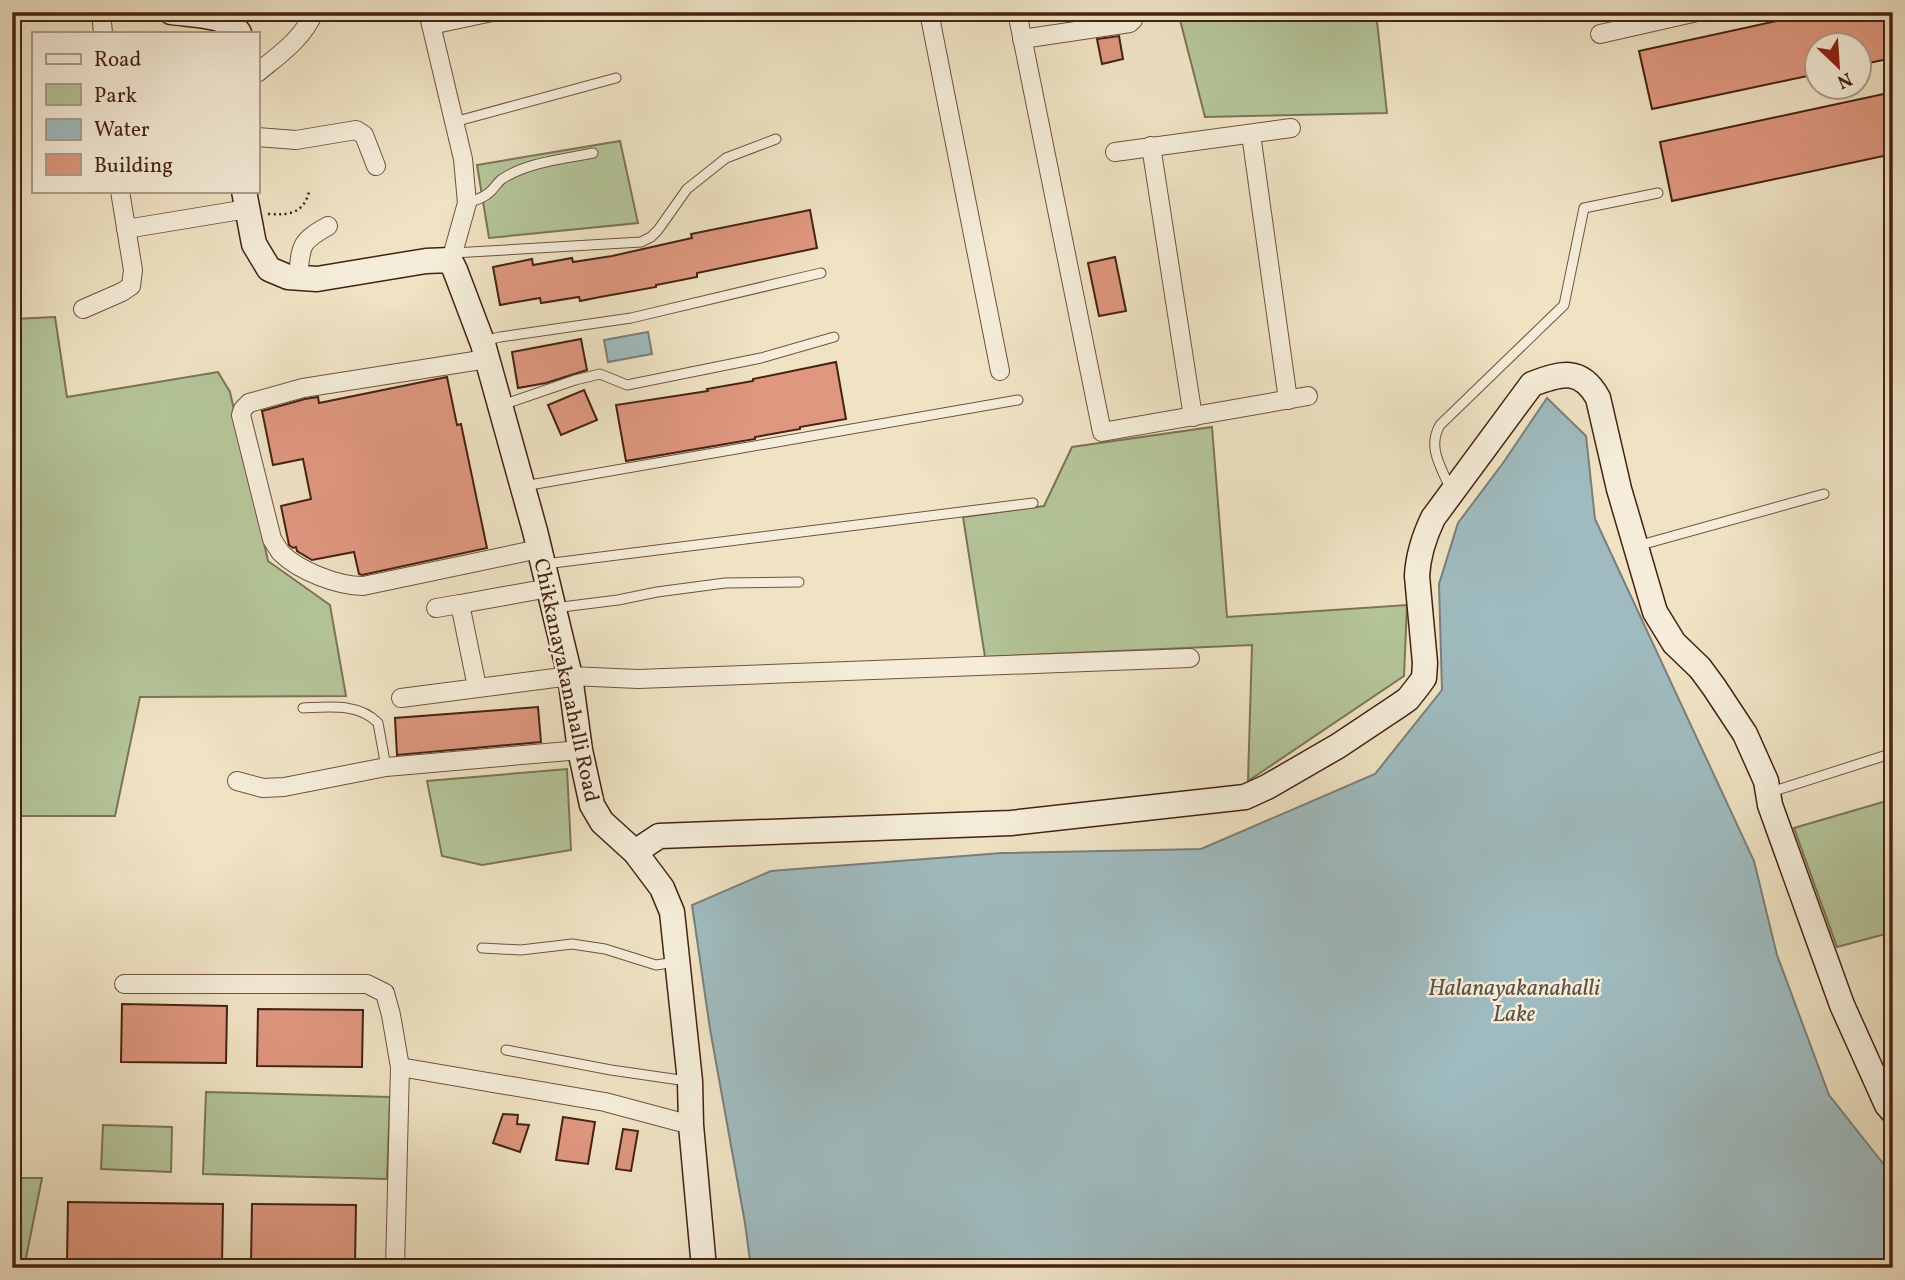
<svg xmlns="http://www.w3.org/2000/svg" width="1905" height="1280" font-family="Vollkorn,serif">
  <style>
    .green { fill: #b4c599; stroke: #7c7456; stroke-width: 2 }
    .water { fill: #9fbbbf; stroke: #7b7e7a; stroke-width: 2 }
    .building { fill: #df977f; stroke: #452213; stroke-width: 2 }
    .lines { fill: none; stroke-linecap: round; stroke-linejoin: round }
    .lane-casing { stroke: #70523f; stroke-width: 11 }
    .street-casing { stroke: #70523f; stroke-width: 20 }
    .secondary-casing { stroke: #452213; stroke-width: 27 }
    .path { stroke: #452213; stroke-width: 2.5; stroke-dasharray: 2 3.5; stroke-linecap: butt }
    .lane { stroke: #f5edd9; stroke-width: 9 }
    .street { stroke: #f5edd9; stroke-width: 18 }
    .secondary { stroke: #f5edd9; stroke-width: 24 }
    .labels { text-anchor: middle; stroke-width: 5; stroke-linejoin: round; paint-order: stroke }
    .street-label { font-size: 21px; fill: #452213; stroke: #f5edd9 }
    .water-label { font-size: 23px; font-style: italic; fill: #605047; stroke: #f5edd9 }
  </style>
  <rect width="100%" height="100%" fill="#efe3c4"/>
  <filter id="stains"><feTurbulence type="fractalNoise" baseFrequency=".00286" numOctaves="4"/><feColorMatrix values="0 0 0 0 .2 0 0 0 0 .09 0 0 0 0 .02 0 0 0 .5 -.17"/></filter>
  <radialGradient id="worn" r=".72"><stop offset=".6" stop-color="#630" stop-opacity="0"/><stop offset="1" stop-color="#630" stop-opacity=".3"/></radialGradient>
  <!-- green -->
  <g class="green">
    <polygon points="1178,12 1301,12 1302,15 1317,12 1376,12 1387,113 1205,117"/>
    <polygon points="620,141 638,223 489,238 477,165"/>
    <polygon points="55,317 67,397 218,372 230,392 268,561 330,605 346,696 140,697 115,816 12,816 12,319"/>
    <polygon points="1212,427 1227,617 1407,605 1404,676 1248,781 1252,645 985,657 963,517 1044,506 1072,447"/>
    <polygon points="567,769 571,850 482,865 442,856 427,781"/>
    <polygon points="1893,799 1893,932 1837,947 1794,828"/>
    <polygon points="206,1092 390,1097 387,1179 203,1174"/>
    <polygon points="103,1125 172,1127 171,1172 101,1169"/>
    <polygon points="12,1178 42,1178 24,1268 12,1268"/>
  </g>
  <!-- water -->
  <g class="water">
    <polygon points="648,332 652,354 608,362 604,340"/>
    <polygon points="1547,398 1586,436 1595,519 1754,861 1777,955 1829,1095 1893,1176 1893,1268 751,1268 745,1223 710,1029 692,905 771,871 1002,853 1201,849 1375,774 1442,690 1439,584 1458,523 1503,463"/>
  </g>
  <!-- building -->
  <g class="building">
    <polygon points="1818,12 1893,12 1893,58 1859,65 1859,46 1817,46 1817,74 1652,109 1639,51"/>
    <polygon points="1119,36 1123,59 1102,64 1097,39"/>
    <polygon points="1893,92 1893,154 1672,201 1660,142"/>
    <polygon points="810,210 817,248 697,273 697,277 656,285 656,287 600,297 580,301 579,297 541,303 540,298 500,305 493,267 532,259 533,265 572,258 573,262 612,256 692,238 691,234"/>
    <polygon points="1115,257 1126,311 1099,316 1088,263"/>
    <polygon points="581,339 587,370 546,383 518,388 512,352"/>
    <polygon points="836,362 846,419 800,427 800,429 755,437 755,439 626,461 616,405 708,391 707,389 753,381 753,379"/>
    <polygon points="447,377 457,425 461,424 487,548 362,575 359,574 354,552 312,560 297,551 296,547 293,548 289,545 281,506 311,499 303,459 273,465 262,411 305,399 318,397 319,403"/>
    <polygon points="584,390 597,420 561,435 548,405"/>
    <polygon points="538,707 541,742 397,755 395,718"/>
    <polygon points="122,1004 227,1006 226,1063 121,1062"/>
    <polygon points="258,1009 363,1010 362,1067 257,1066"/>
    <polygon points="503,1114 518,1115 517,1124 529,1125 520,1152 493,1143"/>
    <polygon points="563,1117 595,1122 588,1164 556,1160"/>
    <polygon points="623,1129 638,1131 631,1171 616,1169"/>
    <polygon points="68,1202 223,1204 222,1265 67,1263"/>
    <polygon points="252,1204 356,1205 355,1265 251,1263"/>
  </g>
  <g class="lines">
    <defs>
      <g id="lane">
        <polyline points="454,122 616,78"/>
        <path d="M 467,203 C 476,200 484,198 491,191 C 495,187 498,182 502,179 C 528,162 564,159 593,153"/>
        <polyline points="453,253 641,242 651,237 658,230 687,189 726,158 776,139"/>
        <polyline points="483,341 500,337 631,318 821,273"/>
        <polyline points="502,405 575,380 600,374 627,385 761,358 834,337"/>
        <polyline points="524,486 1018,400"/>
        <path d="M 1450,488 C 1441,467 1427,447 1440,425 L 1564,305 L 1584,208 L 1658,193"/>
        <polyline points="1637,546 1824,494"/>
        <polyline points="545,564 1033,503"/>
        <polyline points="554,608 618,600 657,592 725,583 799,582"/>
        <path d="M 303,708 C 329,707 359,703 378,723 L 386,767"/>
        <polyline points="1771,792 1893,753"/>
        <polyline points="482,948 521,950 572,944 605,949 656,965 676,962"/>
        <polyline points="506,1050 611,1070 687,1081"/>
      </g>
      <g id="street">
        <polyline points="101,12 103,33"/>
        <polyline points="428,12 463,159 467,203 453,253 450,260"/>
        <polyline points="929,12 1000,371"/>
        <polyline points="1017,12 1102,432 1308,396"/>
        <polyline points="431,25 492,12"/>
        <polyline points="1600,34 1697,12"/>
        <polyline points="1022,39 1130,23 1133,20 1135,12"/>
        <path d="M 257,73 C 279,55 303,39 314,12"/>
        <polyline points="1251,134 1288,400"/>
        <polyline points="257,137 296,140 356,130 364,135 376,166"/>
        <polyline points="1151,146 1193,417"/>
        <polyline points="1115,152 1291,128"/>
        <polyline points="126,229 247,209"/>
        <path d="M 298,278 C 301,246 299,242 328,226"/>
        <polyline points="83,309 122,292 131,286 133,270 120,191"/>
        <path d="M 487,359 L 303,388 L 249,403 L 243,409 L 241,415 L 272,539 C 275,544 278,549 281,553 C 299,571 338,586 363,586 L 539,549"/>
        <polyline points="436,608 460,604"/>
        <polyline points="477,687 460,604 549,588"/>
        <polyline points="401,698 570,676 638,679 1190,658"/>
        <polyline points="237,781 263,788 284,787 386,767 580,750"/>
        <polyline points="124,984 367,984 385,993 391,1015 400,1067"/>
        <polyline points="395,1268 400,1067 605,1102 691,1125"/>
      </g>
      <g id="secondary">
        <path d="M 171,12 C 192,15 228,14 239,33"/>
        <polyline points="244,191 254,244 269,269 288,277 317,279 426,261 450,260 455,270 483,344 535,531 570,676 580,750 592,805 602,822 635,852 662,888 672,912 690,1081 691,1125 704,1268"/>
        <path d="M 635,852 L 659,836 L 1011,823 L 1245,797 L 1267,787 L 1338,746 L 1401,704 L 1408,699 L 1419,685 L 1424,678 L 1425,663 L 1417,576 C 1418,555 1424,537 1433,518 L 1532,384 C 1561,373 1581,367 1598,398 L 1619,489 L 1655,612 L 1674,643 L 1700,668 L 1714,687 L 1745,734 L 1766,781 L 1770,805 L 1842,1005 L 1887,1105 L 1893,1112"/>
      </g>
    </defs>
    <!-- lane casing -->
    <use href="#lane" class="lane-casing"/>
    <!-- street casing -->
    <use href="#street" class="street-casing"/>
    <!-- secondary casing -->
    <use href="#secondary" class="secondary-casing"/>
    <!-- path -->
    <path class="path" d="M 268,214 C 289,215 303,214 309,192"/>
    <!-- lane -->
    <use href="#lane" class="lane"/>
    <!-- street -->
    <use href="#street" class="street"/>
    <!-- secondary -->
    <use href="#secondary" class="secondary"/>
  </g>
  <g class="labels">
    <!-- street labels -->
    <g class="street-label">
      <text transform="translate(567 680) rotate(78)" y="7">Chikkanayakanahalli Road</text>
    </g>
    <!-- water labels -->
    <g class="water-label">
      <text x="1514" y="995">Halanayakanahalli<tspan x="1514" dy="26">Lake</tspan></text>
    </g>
  </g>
  <!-- margin -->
  <rect width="1905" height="1280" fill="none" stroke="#efe3c4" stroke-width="42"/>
  <rect x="14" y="14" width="1877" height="1252" fill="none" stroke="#452213" stroke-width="3.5"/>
  <rect x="21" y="21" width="1863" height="1238" fill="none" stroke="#452213" stroke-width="2"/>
  <!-- legend -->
  <rect x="32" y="32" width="228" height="161" fill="#f5edd9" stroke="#af9c8a" stroke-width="2"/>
  <rect x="46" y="54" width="35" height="10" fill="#f5edd9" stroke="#af9c8a" stroke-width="2"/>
  <text x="94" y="66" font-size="21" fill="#452213">Road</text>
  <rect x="46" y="84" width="35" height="21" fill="#b4c599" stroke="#af9c8a" stroke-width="2"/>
  <text x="94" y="102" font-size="21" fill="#452213">Park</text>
  <rect x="46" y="119" width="35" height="21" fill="#9fbbbf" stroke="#af9c8a" stroke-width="2"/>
  <text x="94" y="136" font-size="21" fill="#452213">Water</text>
  <rect x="46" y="154" width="35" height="21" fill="#df977f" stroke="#af9c8a" stroke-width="2"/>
  <text x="94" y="172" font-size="21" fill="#452213">Building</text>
  <!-- north arrow -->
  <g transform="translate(1838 66) rotate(155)"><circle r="33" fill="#f5edd9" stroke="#af9c8a" stroke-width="2"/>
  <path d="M0-5L12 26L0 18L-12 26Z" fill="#8f2418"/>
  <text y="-10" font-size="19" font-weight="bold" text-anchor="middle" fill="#452213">N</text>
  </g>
  <rect width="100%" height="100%" filter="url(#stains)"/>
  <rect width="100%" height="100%" fill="url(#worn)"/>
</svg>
